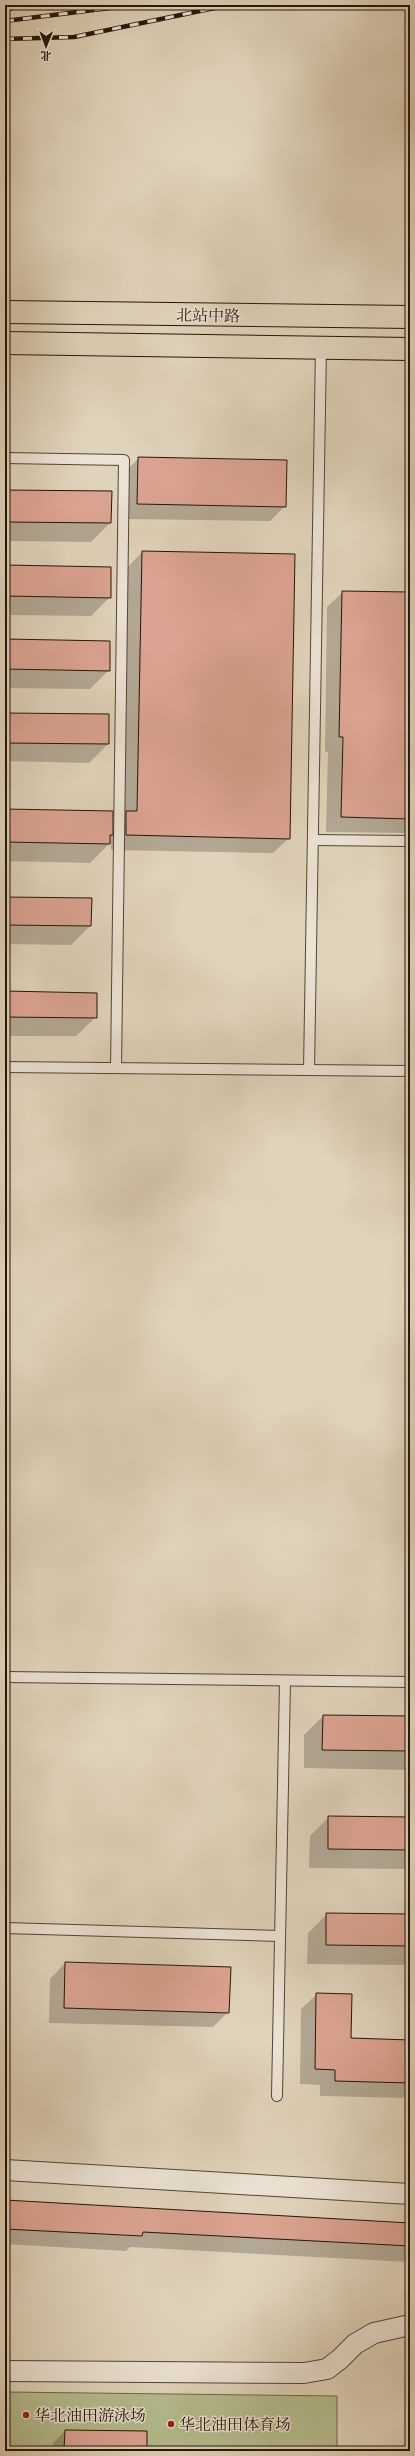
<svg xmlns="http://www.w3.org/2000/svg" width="415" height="2456" font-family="'IM FELL English','Noto Serif SC',serif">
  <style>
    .green { fill: #b5bc8e; stroke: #6c684b }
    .shadow { fill: #0003 }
    .building { fill: #dba492; stroke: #241508 }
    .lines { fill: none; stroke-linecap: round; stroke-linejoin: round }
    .lane-casing { stroke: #534435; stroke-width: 12 }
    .street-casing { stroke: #534435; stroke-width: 22 }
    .primary-casing { stroke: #241508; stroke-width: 24 }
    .lane { stroke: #ebe2d3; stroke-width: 10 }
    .street { stroke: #ebe2d3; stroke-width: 20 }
    .primary { stroke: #e0d3bb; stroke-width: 22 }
    .rail-casing { stroke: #241508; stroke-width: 4.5 }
    .rail { stroke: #ebe2d3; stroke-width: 3; stroke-dasharray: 9; stroke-linecap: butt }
    .poi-dot { fill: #8f2418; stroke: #ebe2d3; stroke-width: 1.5 }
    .labels { text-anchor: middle; stroke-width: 3; stroke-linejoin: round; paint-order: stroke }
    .street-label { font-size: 16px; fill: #241508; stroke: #ebe2d3 }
    .poi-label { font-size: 16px; fill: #241508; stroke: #ebe2d3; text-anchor: start }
  </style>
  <rect width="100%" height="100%" fill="#e0d3bb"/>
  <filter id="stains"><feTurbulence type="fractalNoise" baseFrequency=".005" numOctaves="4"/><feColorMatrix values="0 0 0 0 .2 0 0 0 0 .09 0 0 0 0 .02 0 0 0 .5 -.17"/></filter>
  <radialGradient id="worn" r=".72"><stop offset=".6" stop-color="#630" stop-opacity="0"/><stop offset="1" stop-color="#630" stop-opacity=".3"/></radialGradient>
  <!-- green -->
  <polygon class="green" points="5,2392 337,2396 337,2451 5,2451"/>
  <!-- shadow -->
  <g class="shadow">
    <polygon points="139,458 285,506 270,521 122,519 123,474"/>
    <polygon points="5,491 110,523 91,542 5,541"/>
    <polygon points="142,552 289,838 273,853 111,850 111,842 90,863 5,861 5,810 112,826 122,816 127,568"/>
    <polygon points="5,566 110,597 91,616 5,615"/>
    <polygon points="343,592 410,593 410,833 326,832 328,752 325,752 327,607"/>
    <polygon points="5,640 109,670 90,689 5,688"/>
    <polygon points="5,714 108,744 89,763 5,761"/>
    <polygon points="5,898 90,926 71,945 5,944"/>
    <polygon points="5,992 96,1017 76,1036 5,1036"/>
    <polygon points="323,1716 410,1717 410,1770 304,1768 304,1735"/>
    <polygon points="329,1817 410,1818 410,1869 309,1868 310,1836"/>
    <polygon points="327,1914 410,1915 410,1965 307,1964 308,1933"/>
    <polygon points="65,1963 228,2012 213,2027 49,2023 50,1979"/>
    <polygon points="317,1994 350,2039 410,2041 410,2098 320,2096 320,2085 300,2084 301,2009"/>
    <polygon points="5,2201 410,2223 410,2262 130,2247 126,2251 5,2244"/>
    <polygon points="65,2431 146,2451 53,2451 53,2443"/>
  </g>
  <!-- building -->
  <g class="building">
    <polygon points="138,457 287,460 286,507 137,504"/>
    <polygon points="5,490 112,491 111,523 5,522"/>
    <polygon points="142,551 295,554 290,839 126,835 126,811 137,811"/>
    <polygon points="5,565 111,567 111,598 5,596"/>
    <polygon points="342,591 410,592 410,819 341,817 343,737 339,737"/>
    <polygon points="5,639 110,641 110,671 5,669"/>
    <polygon points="5,713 109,714 109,744 5,743"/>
    <polygon points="5,809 113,811 113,835 110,835 110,844 5,842"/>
    <polygon points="5,897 92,898 91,926 5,925"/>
    <polygon points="5,991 97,993 97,1018 5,1017"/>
    <polygon points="323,1715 410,1716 410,1751 322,1750"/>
    <polygon points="328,1816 410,1817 410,1850 328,1849"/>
    <polygon points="326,1913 410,1914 410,1946 326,1945"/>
    <polygon points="65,1962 231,1967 229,2013 64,2008"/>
    <polygon points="316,1993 352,1994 351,2038 410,2040 410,2083 335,2081 335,2070 315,2069"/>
    <polygon points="5,2200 410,2223 410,2246 143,2232 142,2236 5,2229"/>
    <polygon points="65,2430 147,2431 147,2451 64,2450"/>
  </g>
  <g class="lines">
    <defs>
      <g id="lane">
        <polyline points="5,458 124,460 116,1068"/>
        <polyline points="313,840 410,841"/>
        <polyline points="5,1067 410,1071"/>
        <polyline points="309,1070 321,347"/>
        <polyline points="5,1677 410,1682"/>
        <polyline points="5,1928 280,1936"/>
        <polyline points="277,2096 285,1681"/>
      </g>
      <g id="street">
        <polyline points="5,2170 410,2194"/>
        <polyline points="5,2371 304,2373 327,2369 340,2359 355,2344 374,2333 410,2325"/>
      </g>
      <g id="primary">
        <polyline points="5,312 410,317"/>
        <polyline points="5,343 410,349"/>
      </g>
    </defs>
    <!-- lane casing -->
    <use href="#lane" class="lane-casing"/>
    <!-- street casing -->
    <use href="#street" class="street-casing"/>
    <!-- primary casing -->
    <use href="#primary" class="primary-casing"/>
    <!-- lane -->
    <use href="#lane" class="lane"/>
    <!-- street -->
    <use href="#street" class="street"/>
    <!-- primary -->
    <use href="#primary" class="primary"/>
    <defs>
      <g id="rail">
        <polyline points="5,11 20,5"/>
        <polyline points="5,21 134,5"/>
        <polyline points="5,39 74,37 229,5"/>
      </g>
    </defs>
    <!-- rail casing -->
    <use href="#rail" class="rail-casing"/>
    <!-- rail -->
    <use href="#rail" class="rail"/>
  </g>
  <!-- markers -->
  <g class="poi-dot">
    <circle cx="26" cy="2415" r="4"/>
    <circle cx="171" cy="2424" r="4"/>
  </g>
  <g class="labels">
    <!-- street labels -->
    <g class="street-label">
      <text transform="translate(208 315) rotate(1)" y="6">北站中路</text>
    </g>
    <!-- poi labels -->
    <g class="poi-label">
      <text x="34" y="2421">华北油田游泳场</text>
      <text x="179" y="2430">华北油田体育场</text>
    </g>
  </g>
  <!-- margin -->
  <rect width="415" height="2456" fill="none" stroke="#e0d3bb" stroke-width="20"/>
  <rect x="6" y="6" width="403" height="2444" fill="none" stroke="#241508" stroke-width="2"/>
  <rect x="10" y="10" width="395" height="2436" fill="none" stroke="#241508"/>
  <!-- north arrow -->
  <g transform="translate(46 46) rotate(181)" stroke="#ebe2d3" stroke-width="3" paint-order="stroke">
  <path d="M0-3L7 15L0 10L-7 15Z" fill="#241508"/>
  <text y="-6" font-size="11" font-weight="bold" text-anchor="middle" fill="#241508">北</text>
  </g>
  <rect width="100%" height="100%" filter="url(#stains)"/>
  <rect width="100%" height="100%" fill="url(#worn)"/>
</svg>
